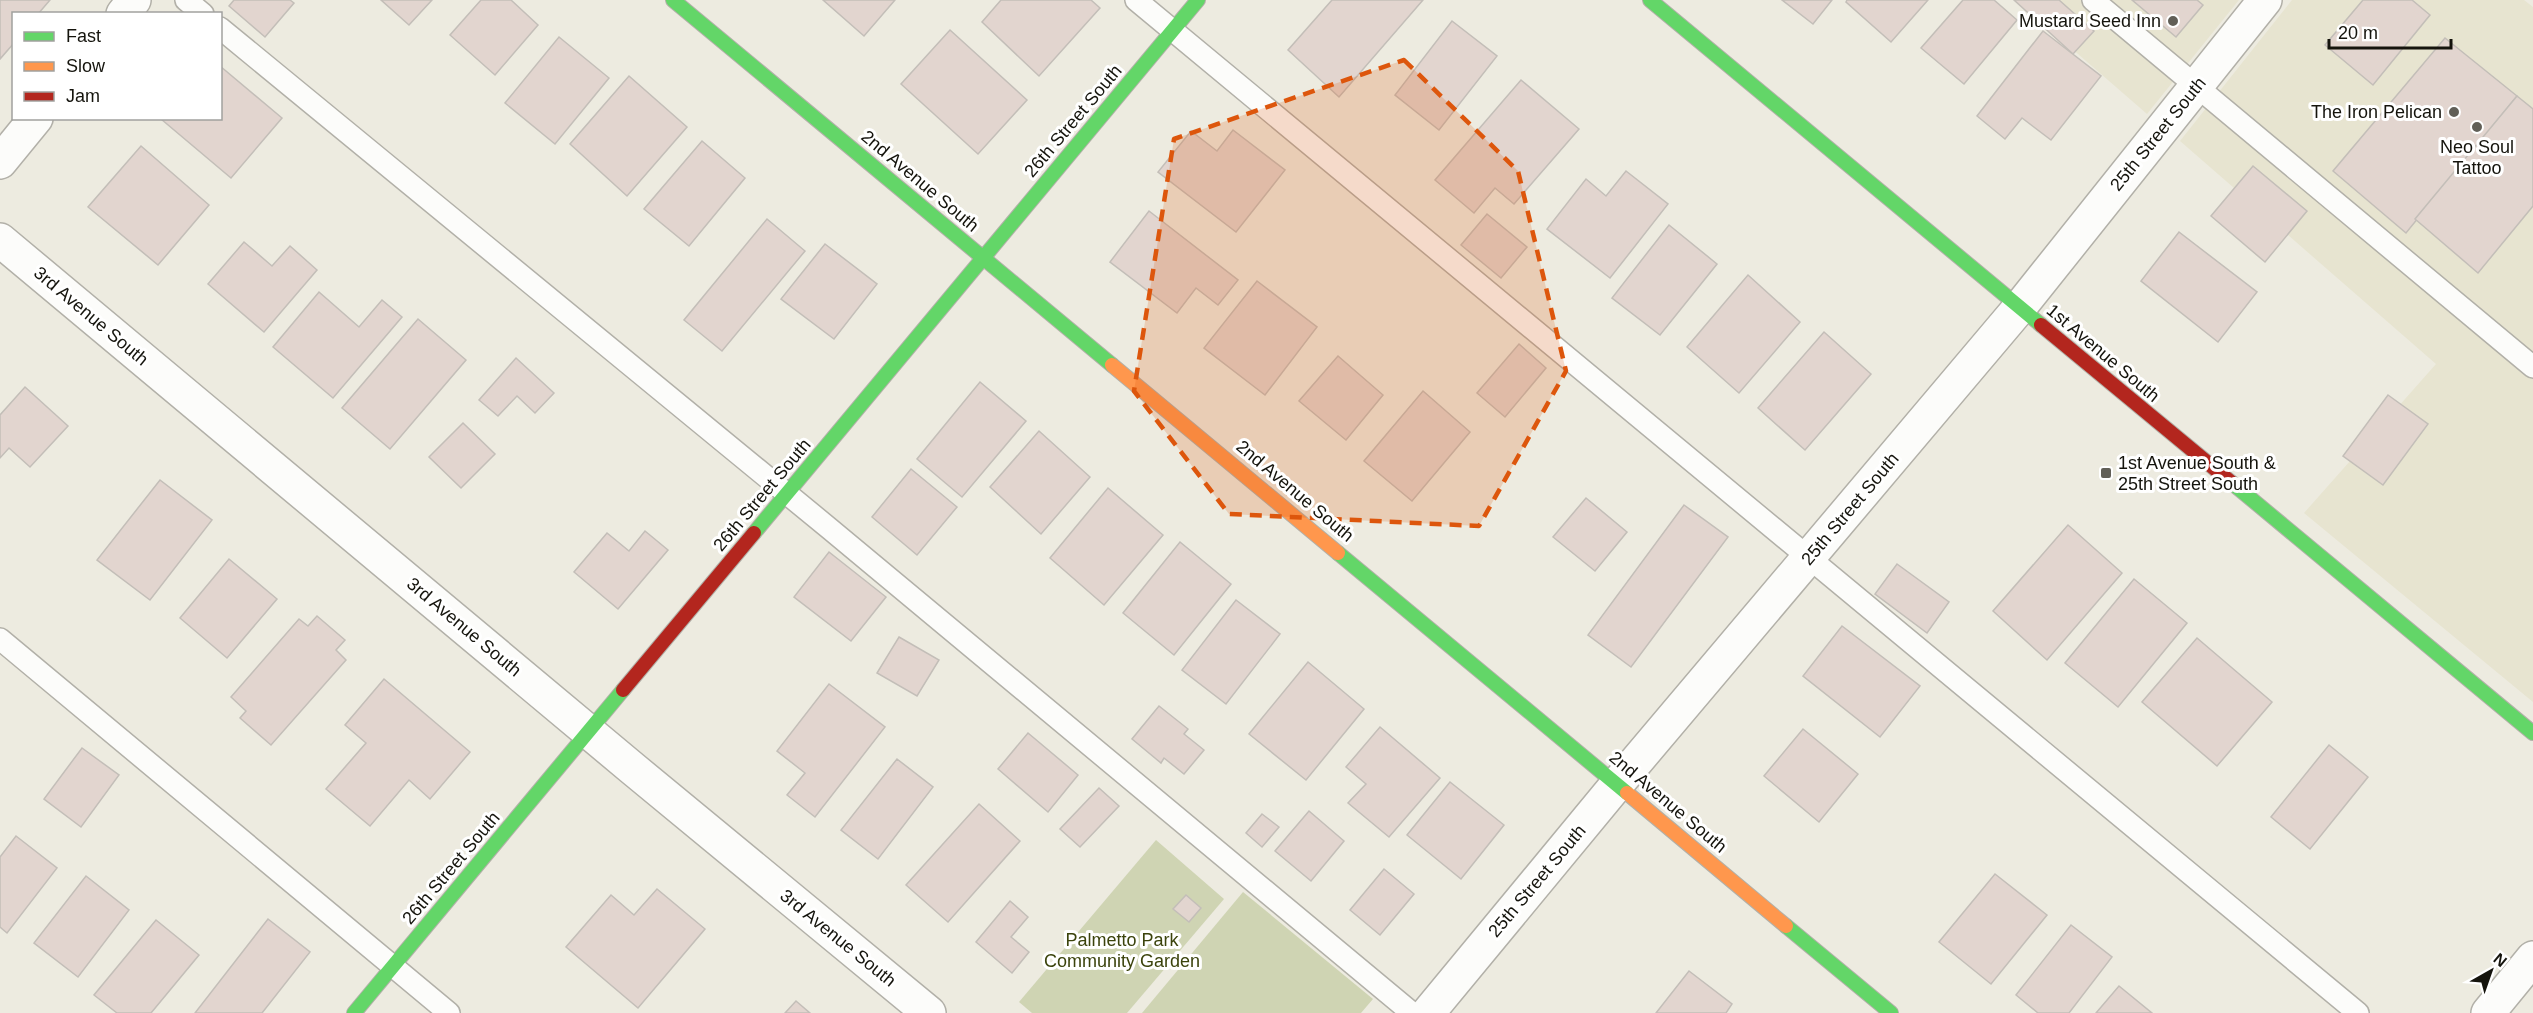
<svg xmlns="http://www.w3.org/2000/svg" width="2533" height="1013" font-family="Helvetica,sans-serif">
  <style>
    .built { fill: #e7e4d0 }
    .green { fill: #cfd4b3 }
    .building { fill: #e2d5cf; stroke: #c3beb8; stroke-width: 1.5 }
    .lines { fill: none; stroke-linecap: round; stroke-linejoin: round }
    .lane-casing { stroke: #b2b0a8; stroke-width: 24 }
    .street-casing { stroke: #b2b0a8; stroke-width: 36 }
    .fast-casing { stroke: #b2b0a8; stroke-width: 16 }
    .slow-casing { stroke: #b2b0a8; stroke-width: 16 }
    .jam-casing { stroke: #b2b0a8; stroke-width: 16 }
    .lane { stroke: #fcfcfa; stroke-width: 21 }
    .street { stroke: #fcfcfa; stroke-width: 33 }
    .fast { stroke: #63d668; stroke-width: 14 }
    .slow { stroke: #ff974d; stroke-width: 14 }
    .jam { stroke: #b3261e; stroke-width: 14 }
    .marked { fill: #dd560c; fill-opacity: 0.2; stroke: #dd560c; stroke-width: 4.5; stroke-dasharray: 12 8; stroke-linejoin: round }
    .poi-dot { fill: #615f57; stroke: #fff; stroke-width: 2 }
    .labels { text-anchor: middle; stroke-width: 6; stroke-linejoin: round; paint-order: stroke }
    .poi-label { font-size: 18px; fill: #15140d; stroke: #fff; text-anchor: end }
    .street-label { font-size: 18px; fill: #15140d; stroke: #fff }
    .park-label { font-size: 18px; fill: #3b430c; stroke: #fff }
  </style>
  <rect width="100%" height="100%" fill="#edebe0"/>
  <!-- built -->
  <g class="built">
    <polygon points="2016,0 2239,0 2147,114"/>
    <polygon points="2292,0 2524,0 2533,7 2533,702 2304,513 2436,364 2180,141"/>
  </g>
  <!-- green -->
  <g class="green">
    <polygon points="1156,840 1224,899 1127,1013 1032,1013 1019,1002"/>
    <polygon points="1243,892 1373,999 1361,1013 1142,1013"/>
  </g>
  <!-- building -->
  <g class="building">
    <polygon points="0,0 50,0 38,14 14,14 14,43 0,59"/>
    <polygon points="234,0 290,0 294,3 265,37 229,6"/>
    <polygon points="381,0 432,0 409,25"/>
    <polygon points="481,0 511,0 538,25 495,75 450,35"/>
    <polygon points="823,0 895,0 864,36"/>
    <polygon points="1001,0 1091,0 1100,8 1039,76 982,22"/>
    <polygon points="1332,0 1423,0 1339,97 1288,50"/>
    <polygon points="1782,0 1832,0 1813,24"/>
    <polygon points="1847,0 1928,0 1891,42 1846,2"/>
    <polygon points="1963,0 1994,0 2017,20 1964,84 1921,48"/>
    <polygon points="2014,0 2059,0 2094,31 2073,54"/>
    <polygon points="2132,0 2197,0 2203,5 2176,37"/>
    <polygon points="2363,0 2412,0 2430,15 2373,85 2325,45"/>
    <polygon points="1452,21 1497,56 1439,130 1395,95"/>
    <polygon points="950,30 1027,100 978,154 901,84"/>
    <polygon points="2043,31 2101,76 2051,140 2022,118 2005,139 1977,116"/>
    <polygon points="559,37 609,78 555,144 505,103"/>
    <polygon points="2445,38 2517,96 2406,233 2333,171"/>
    <polygon points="220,66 282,118 231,178 161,119 220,118"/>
    <polygon points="629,76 687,127 627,196 570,144"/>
    <polygon points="1521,80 1579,129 1514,204 1495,188 1474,213 1435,180"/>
    <polygon points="2517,96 2533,109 2533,206 2478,273 2415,219"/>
    <polygon points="1233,130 1285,170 1236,232 1158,172 1191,131 1217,151"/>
    <polygon points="702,141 745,178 689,246 644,209"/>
    <polygon points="141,146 209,205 158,265 88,207"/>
    <polygon points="2253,166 2307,211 2265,262 2211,216"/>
    <polygon points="1626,171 1668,204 1610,278 1547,229 1586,179 1606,196"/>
    <polygon points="1149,211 1238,280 1218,305 1196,288 1177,313 1110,262"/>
    <polygon points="1487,214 1527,247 1501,278 1461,245"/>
    <polygon points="767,219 805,251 722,351 684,320"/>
    <polygon points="1669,225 1717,264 1660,335 1612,298"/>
    <polygon points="2179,232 2257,292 2218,342 2141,281"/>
    <polygon points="244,242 272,266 290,246 317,270 264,332 208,284"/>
    <polygon points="825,244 877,284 834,339 781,299"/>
    <polygon points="1748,275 1800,322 1739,393 1687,347"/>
    <polygon points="1257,281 1317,327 1265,395 1204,348"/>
    <polygon points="319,292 359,327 382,300 402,317 333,398 273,347"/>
    <polygon points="418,319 466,360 390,449 342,408"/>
    <polygon points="1824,332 1871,374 1805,450 1758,408"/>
    <polygon points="1519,344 1546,368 1505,417 1477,393"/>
    <polygon points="1338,356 1383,395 1346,440 1299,401"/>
    <polygon points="516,358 554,393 535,413 517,396 498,416 479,400"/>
    <polygon points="980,382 1026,421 962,497 917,459"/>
    <polygon points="25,387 68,426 30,467 9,448 0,458 0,415"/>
    <polygon points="1423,391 1470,432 1412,501 1364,461"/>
    <polygon points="2388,395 2428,424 2383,485 2343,456"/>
    <polygon points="463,423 495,454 461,488 429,457"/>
    <polygon points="1039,431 1090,477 1041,534 990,487"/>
    <polygon points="911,469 957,507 917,555 872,517"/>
    <polygon points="160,480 212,520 150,600 97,560"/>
    <polygon points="1108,488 1163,535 1104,605 1050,558"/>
    <polygon points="1586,498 1627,532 1595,571 1553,537"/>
    <polygon points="1684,505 1728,537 1631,667 1588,635"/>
    <polygon points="2068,525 2122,573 2047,660 1993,611"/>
    <polygon points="645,531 668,550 618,609 574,572 607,533 629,551"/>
    <polygon points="1180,542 1231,584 1174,655 1123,613"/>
    <polygon points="829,552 886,597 851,641 794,597"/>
    <polygon points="229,559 277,599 227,658 180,618"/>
    <polygon points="1897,564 1949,602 1927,633 1875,594"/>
    <polygon points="2134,579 2187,623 2118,707 2065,663"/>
    <polygon points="1236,600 1280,634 1226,704 1182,670"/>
    <polygon points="317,616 345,640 336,650 346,660 271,745 240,718 246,711 231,697 299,619 308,626"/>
    <polygon points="1842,626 1920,686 1880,737 1803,676"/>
    <polygon points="899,637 939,660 917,696 877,673"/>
    <polygon points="2197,638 2272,702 2217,766 2142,702"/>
    <polygon points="1308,662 1364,709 1306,780 1249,734"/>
    <polygon points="384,679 470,752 430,799 409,780 370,826 326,789 366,743 345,725"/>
    <polygon points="829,684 885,727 815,817 787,795 805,773 777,751"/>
    <polygon points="1159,706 1188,729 1184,734 1204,750 1184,774 1164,758 1161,763 1132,739"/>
    <polygon points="1380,727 1440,778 1389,837 1348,803 1366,784 1346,767"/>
    <polygon points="1803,729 1858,774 1819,822 1764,776"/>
    <polygon points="1028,733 1078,775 1048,812 998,769"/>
    <polygon points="2329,745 2368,777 2310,849 2271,817"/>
    <polygon points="82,748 119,775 81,827 44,799"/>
    <polygon points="897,759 933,787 878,859 841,830"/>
    <polygon points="1450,782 1504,825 1461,879 1407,835"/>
    <polygon points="1099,788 1119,806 1080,847 1060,829"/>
    <polygon points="979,804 1020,841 948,922 906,885"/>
    <polygon points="1309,811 1344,841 1311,881 1275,851"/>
    <polygon points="1262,814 1279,827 1262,847 1246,833"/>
    <polygon points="16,836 57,868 7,933 0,927 0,857"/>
    <polygon points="1384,869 1414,894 1380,935 1350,910"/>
    <polygon points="1995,874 2047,915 1991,984 1939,942"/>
    <polygon points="86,876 129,910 78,977 34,943"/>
    <polygon points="657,889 705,929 638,1008 566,947 611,895 634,915"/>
    <polygon points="1186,895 1201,908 1189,922 1173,909"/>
    <polygon points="1010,901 1028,917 1011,937 1029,952 1012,973 976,942"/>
    <polygon points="268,919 310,952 262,1013 195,1013"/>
    <polygon points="156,920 199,955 151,1013 117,1013 94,995"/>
    <polygon points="2071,925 2112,957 2069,1013 2038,1013 2016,995"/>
    <polygon points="1689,971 1732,1004 1726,1013 1656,1013"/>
    <polygon points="2119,986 2152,1013 2096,1013"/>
    <polygon points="796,1001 810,1013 785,1013"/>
  </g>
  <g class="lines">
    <defs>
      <g id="lane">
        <polyline points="186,0 203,14"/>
        <polyline points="1136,0 2358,1013"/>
        <polyline points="2093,0 2533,367"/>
        <polyline points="220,28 830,529 1412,1013"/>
        <polyline points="0,639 449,1013"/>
      </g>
      <g id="street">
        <polyline points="123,14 134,0"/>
        <polyline points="0,162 36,118"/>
        <polyline points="0,240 632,768 929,1013"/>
        <polyline points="1428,1013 1618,783 2020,307 2265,0"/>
        <polyline points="2488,1013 2533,958"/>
      </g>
      <g id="fast">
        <polyline points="673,0 1112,365"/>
        <polyline points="1650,0 2041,325"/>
        <polyline points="2232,483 2533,733"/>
        <polyline points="754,533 1198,0"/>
        <polyline points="1338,553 1627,793"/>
        <polyline points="1786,926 1891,1013"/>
        <polyline points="354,1013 623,690"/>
      </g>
      <g id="slow">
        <polyline points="1112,365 1338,553"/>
        <polyline points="1627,793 1786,926"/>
      </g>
      <g id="jam">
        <polyline points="2041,325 2232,483"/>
        <polyline points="623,690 754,533"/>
      </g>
    </defs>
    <!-- lane casing -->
    <use href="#lane" class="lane-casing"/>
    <!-- street casing -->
    <use href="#street" class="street-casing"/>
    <!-- fast casing -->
    <use href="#fast" class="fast-casing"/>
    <!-- slow casing -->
    <use href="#slow" class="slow-casing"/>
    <!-- jam casing -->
    <use href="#jam" class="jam-casing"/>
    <!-- lane -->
    <use href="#lane" class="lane"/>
    <!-- street -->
    <use href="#street" class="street"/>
    <!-- fast -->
    <use href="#fast" class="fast"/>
    <!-- slow -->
    <use href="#slow" class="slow"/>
    <!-- jam -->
    <use href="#jam" class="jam"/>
  </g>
  <!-- marked area -->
  <path class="marked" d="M 1404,60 L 1518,171 L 1566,371 L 1479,526 L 1229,514 L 1134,391 L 1174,139 Z"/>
  <!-- markers -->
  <g class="poi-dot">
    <circle cx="2173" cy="21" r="6"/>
    <circle cx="2454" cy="112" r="6"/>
    <circle cx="2477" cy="127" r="6"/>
    <rect x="2100" y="467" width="12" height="12" rx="3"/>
  </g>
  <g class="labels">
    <!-- poi labels -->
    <g class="poi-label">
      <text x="2161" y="27">Mustard Seed Inn</text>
      <text x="2442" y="118">The Iron Pelican</text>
      <text x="2477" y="153" text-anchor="middle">Neo Soul<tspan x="2477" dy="21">Tattoo</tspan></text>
      <text x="2118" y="469" text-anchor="start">1st Avenue South &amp;<tspan x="2118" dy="21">25th Street South</tspan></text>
    </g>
    <!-- street labels -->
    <g class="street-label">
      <text transform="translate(1073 121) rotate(-50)" y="6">26th Street South</text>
      <text transform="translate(2158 134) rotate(-51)" y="6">25th Street South</text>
      <text transform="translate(920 181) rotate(40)" y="6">2nd Avenue South</text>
      <text transform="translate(91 316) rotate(40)" y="6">3rd Avenue South</text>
      <text transform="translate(2103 353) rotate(40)" y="6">1st Avenue South</text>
      <text transform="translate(1295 491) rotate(40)" y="6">2nd Avenue South</text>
      <text transform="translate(762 495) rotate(-50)" y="6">26th Street South</text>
      <text transform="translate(1850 509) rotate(-50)" y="6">25th Street South</text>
      <text transform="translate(464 627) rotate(40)" y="6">3rd Avenue South</text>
      <text transform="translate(1668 802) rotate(40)" y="6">2nd Avenue South</text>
      <text transform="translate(451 868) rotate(-50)" y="6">26th Street South</text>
      <text transform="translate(1537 881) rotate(-50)" y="6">25th Street South</text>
      <text transform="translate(838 938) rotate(39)" y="6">3rd Avenue South</text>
    </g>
    <!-- park labels -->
    <g class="park-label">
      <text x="1122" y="946">Palmetto Park<tspan x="1122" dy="21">Community Garden</tspan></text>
    </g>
  </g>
  <!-- legend -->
  <rect x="12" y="12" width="210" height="108" fill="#ffffff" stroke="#a1a19e" stroke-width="1.5"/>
  <rect x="24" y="32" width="30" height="9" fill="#63d668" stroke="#a1a19e" stroke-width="1.5"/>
  <text x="66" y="42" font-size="18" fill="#15140d">Fast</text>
  <rect x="24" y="62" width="30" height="9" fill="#ff974d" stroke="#a1a19e" stroke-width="1.5"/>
  <text x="66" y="72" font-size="18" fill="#15140d">Slow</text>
  <rect x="24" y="92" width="30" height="9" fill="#b3261e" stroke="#a1a19e" stroke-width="1.5"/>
  <text x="66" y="102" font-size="18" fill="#15140d">Jam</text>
  <!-- north arrow -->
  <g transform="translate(2491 971) rotate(40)" stroke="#ffffff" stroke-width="4.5" paint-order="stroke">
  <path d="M0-4.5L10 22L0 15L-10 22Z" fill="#15140d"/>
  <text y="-9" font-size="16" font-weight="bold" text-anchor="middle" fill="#15140d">N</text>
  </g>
  <!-- scale -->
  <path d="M2329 39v9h122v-9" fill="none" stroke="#15140d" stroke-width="3"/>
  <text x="2338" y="39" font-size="18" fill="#15140d" stroke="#ffffff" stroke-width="4.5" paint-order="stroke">20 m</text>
</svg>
